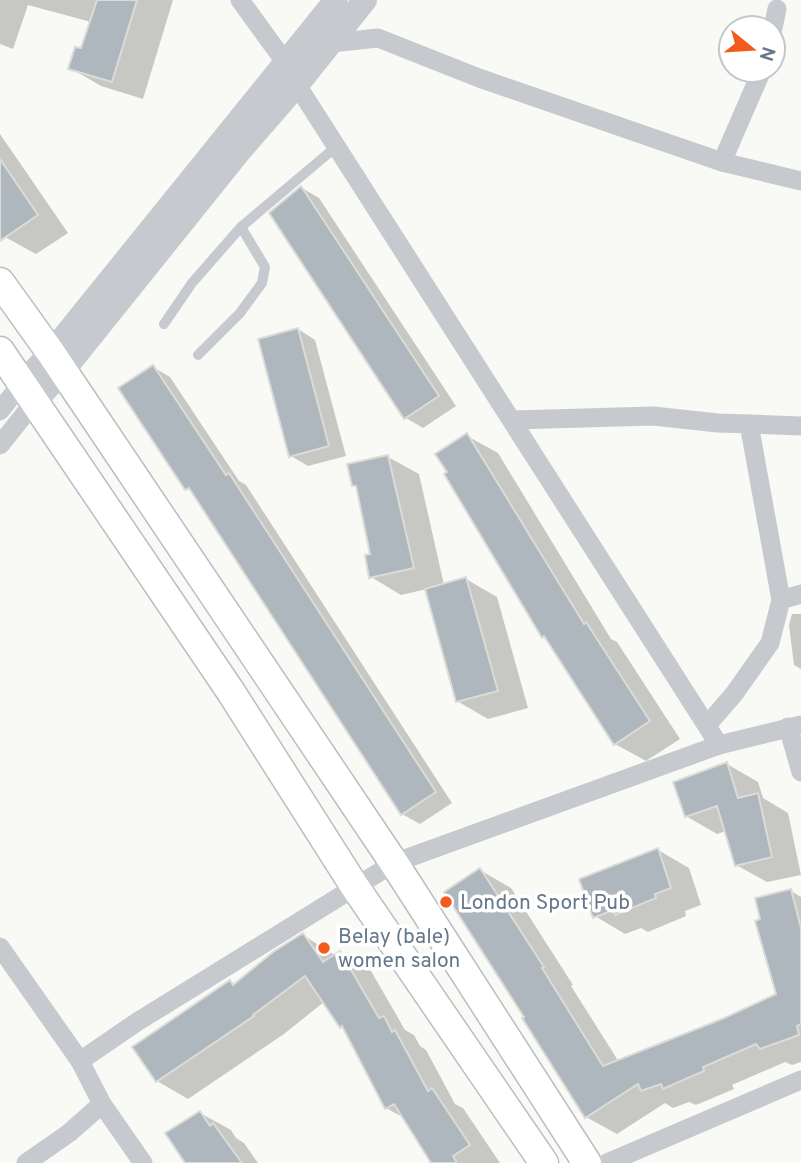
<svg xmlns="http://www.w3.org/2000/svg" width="801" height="1163" font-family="Overpass,sans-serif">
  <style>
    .shadow { fill: #0003 }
    .building { fill: #afb7be; stroke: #dbdbd8; stroke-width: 2 }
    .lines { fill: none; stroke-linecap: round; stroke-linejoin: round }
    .secondary-casing { stroke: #b8bec3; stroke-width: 31 }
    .service { stroke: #c6cacf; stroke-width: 10 }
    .minor { stroke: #c6cacf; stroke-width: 19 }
    .tertiary { stroke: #c6cacf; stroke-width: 24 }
    .secondary { stroke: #fff; stroke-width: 28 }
    .poi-dot { fill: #f25b1d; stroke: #fff; stroke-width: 2.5 }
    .labels { text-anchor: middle; stroke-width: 7; stroke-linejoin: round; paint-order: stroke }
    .poi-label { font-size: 21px; fill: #65778a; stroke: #fff; text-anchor: start }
  </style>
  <rect width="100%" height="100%" fill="#f9f9f6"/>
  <!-- shadow -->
  <g class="shadow">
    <polygon points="0,0 173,0 143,99 101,86 70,68 82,50 91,22 28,5 13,49 0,44"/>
    <polygon points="0,134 68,233 36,254 5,237 0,229"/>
    <polygon points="302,188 319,198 456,406 423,428 406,418"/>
    <polygon points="298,329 315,340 346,456 308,466 291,456"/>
    <polygon points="153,367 170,377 239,481 246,485 452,803 420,824 402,814 194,493 187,489"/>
    <polygon points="467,436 498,453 611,639 617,642 680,739 646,761 615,744 548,639 543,636 449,472"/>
    <polygon points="388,457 419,474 444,585 466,579 497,597 528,708 488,719 457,701 427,589 401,595 371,577 372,555 359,489 353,485"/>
    <polygon points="792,614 801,614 801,669 794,665 789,625"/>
    <polygon points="727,764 758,782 763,798 788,813 801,875 767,882 736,865 726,831 717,834 686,816"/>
    <polygon points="658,850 689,868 701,905 685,911 686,916 648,932 641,928 625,934 595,916"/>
    <polygon points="480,870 511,888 573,985 571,986 619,1062 723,1020 778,995 791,891 801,897 801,1062 792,1065 785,1062 732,1085 734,1089 696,1105 689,1102 673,1108 665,1103 617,1134 586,1117"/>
    <polygon points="303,935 336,956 340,953 371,971 405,1030 414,1035 420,1046 426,1050 455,1104 463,1108 500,1163 433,1163 406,1119 386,1108 346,1029 341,1026 324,1002 284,1034 188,1099 157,1081 230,983 235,985"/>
    <polygon points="200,1113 231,1130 236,1138 244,1143 258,1163 187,1163"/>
  </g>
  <!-- building -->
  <g class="building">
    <polygon points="97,0 137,0 112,82 68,69 75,47 81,48"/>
    <polygon points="0,159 38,215 0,241"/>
    <polygon points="301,186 439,396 404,419 269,213"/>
    <polygon points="298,328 329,446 289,457 258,339"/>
    <polygon points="153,365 226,475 229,473 436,792 401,815 189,488 185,490 118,388"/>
    <polygon points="467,433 584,624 586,622 650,721 614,745 544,636 542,638 444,474 447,472 435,454"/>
    <polygon points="388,455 414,568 369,578 365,555 370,554 356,486 352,486 347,464"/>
    <polygon points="466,577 498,691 456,702 425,589"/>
    <polygon points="727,762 738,798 758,793 772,857 735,866 717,806 685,817 673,782"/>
    <polygon points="658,848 671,888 655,894 656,898 615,915 613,910 593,918 579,879"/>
    <polygon points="480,868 544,967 542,968 603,1066 722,1019 776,994 755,921 760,919 755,898 791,889 801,928 801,1024 797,1026 799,1035 760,1049 756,1044 703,1067 704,1071 663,1089 661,1084 641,1091 638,1084 585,1118 522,1018 524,1017 444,892"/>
    <polygon points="303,933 323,962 340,951 379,1018 384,1016 392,1032 395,1030 428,1091 432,1088 470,1145 453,1156 457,1163 431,1163 394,1104 385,1109 342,1026 340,1028 305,976 253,1015 254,1016 156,1082 132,1047 230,980 233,985 273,952"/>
    <polygon points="200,1111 210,1126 213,1123 242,1163 185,1163 165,1133"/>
  </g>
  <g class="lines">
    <defs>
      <g id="secondary">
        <polyline points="0,282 51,353 394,863 587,1163"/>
        <polyline points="0,351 231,692 355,887 544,1163"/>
      </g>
    </defs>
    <!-- secondary casing -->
    <use href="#secondary" class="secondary-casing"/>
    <!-- service -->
    <g class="service">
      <polyline points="164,324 192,283 241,227 337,146"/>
      <polyline points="198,355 240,313 262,283 265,267 241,227"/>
    </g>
    <!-- minor -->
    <g class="minor">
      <polyline points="240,0 285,62 297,85 719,745 801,725"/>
      <polyline points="773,28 777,9"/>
      <polyline points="331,43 378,38 479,78 722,162 801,181"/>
      <polyline points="722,162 762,70"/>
      <polyline points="0,411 22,383"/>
      <polyline points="513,420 653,416 718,423 749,424 781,600"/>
      <polyline points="749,424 801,426"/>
      <polyline points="0,445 35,401"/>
      <polyline points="708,724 734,694 770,643 781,600 801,594"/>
      <polyline points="788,727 801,772"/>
      <polyline points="0,947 80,1061"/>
      <polyline points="102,1104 143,1163"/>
      <polyline points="26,1163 69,1133 102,1104 80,1061 137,1022 394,863 719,745"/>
      <polyline points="607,1163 801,1080"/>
    </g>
    <!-- tertiary -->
    <g class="tertiary">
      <polyline points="22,383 51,353 336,0"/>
      <polyline points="35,401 63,371 238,153 297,85 365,0"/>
    </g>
    <!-- secondary -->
    <use href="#secondary" class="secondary"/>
  </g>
  <!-- markers -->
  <g class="poi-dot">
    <circle cx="446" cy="902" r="7"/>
    <circle cx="324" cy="948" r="7"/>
  </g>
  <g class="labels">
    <!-- poi labels -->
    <g class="poi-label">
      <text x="460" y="909">London Sport Pub</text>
      <text x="338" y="943">Belay (bale)<tspan x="338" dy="24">women salon</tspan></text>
    </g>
  </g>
  <!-- north arrow -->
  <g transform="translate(752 49) rotate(108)"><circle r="33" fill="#ffffff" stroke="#c1c9d0" stroke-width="2"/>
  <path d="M0-5L12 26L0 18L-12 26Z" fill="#f25b1d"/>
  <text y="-10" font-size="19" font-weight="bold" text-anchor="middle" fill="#65778a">N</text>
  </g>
</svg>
